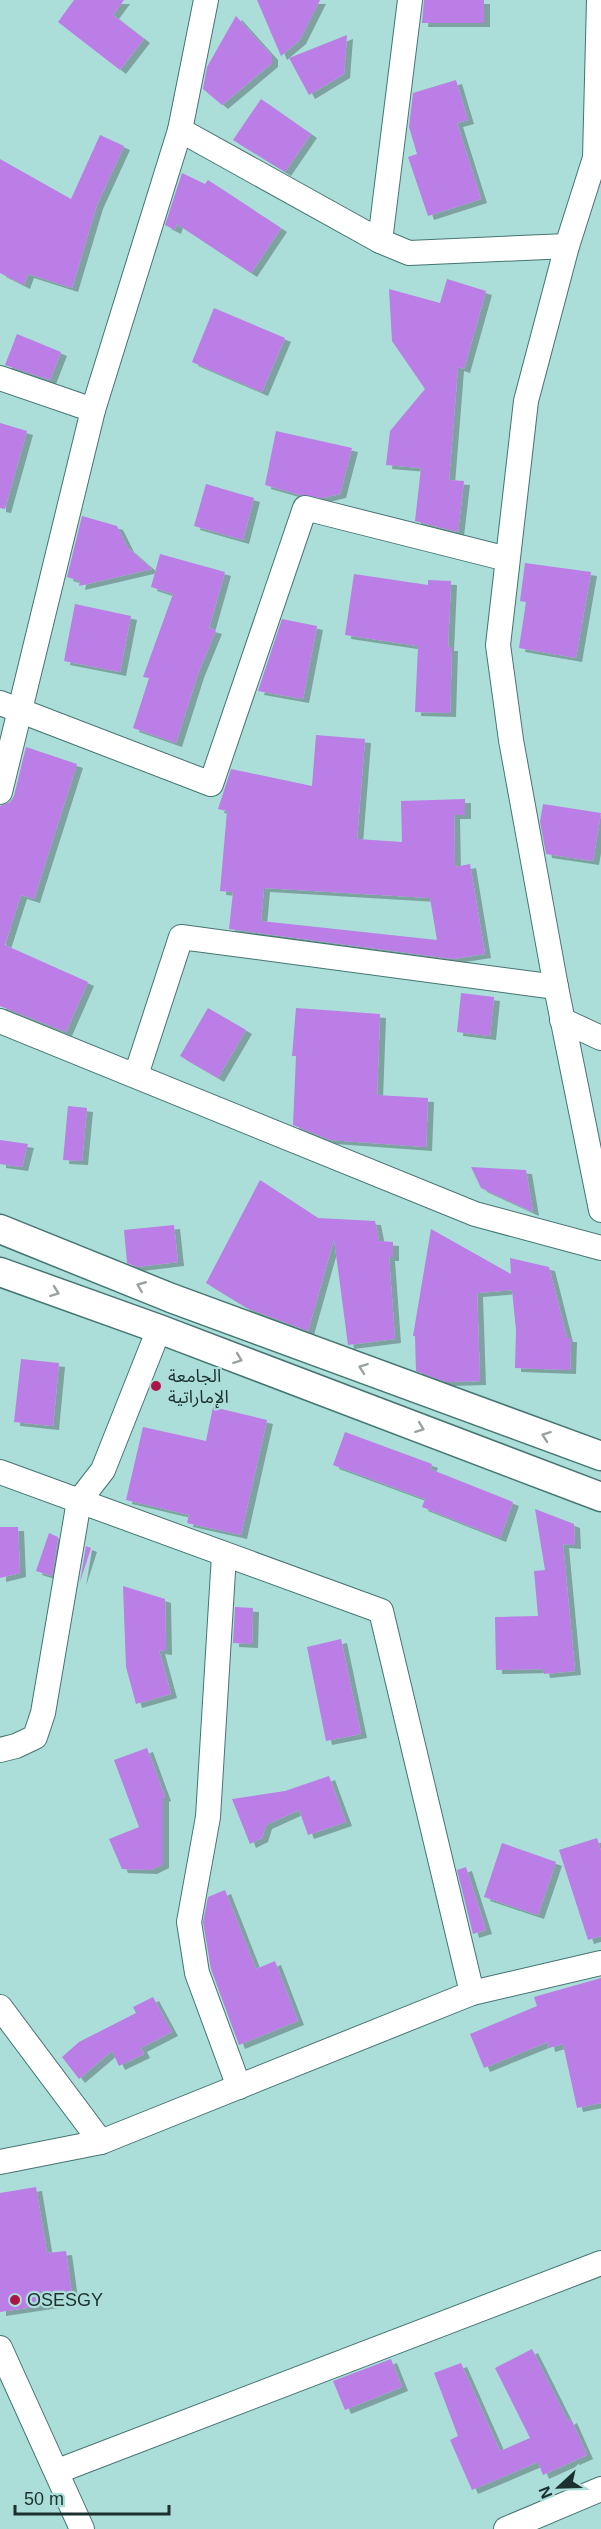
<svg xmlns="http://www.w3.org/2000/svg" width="601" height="2529" font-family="Arial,'Noto Sans Arabic',sans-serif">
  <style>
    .building { fill: #bb7ee6; fill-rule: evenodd; filter: url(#shadow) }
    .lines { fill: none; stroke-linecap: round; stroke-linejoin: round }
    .minor-casing { stroke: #457571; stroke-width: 26 }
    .tertiary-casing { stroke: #457571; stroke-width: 31 }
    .minor { stroke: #fff; stroke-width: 24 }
    .tertiary { stroke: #fff; stroke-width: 28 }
    .oneway { stroke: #99a2a1 }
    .poi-dot { fill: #aa1646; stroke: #abddd9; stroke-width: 2 }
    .labels { text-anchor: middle; stroke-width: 4.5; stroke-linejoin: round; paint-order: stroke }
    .poi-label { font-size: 18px; fill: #1c302e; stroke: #abddd9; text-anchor: start }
  </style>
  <defs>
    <filter id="shadow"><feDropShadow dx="6" dy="4" stdDeviation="0" flood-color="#0004"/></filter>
  </defs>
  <rect width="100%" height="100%" fill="#abddd9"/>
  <!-- building -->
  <g class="building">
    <polygon points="74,0 124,0 113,15 144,39 120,70 58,22"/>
    <polygon points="257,0 320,0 300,40 281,56"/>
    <polygon points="424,0 484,0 484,23 422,23"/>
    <polygon points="236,16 272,56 272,63 222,105 203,89 207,67"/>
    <polygon points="347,35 344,74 309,95 289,58"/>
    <polygon points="456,80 468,120 457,123 481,199 428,216 408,157 417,154 409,127 413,93"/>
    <polygon points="261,99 311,134 285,172 233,140"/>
    <polygon points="100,135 124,146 97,205 72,288 28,274 24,285 0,273 0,159 71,199"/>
    <polygon points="182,173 205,184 208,180 281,228 251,273 177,224 175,230 165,225"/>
    <polygon points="447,279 486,291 464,369 458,367 449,480 464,481 458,532 415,521 421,468 386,465 390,431 425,389 392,341 389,289 440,303"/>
    <polygon points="214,308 285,338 262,392 192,362"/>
    <polygon points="17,334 61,352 50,380 5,365"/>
    <polygon points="0,423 27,431 5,509 0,508"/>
    <polygon points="276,431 352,448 340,494 323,498 300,495 265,485"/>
    <polygon points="206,484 254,498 243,540 194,526"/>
    <polygon points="82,516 117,526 128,548 152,569 79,586 80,581 67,577"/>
    <polygon points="160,554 225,572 209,628 216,630 198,674 176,743 133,728 149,678 143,677 173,594 151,587"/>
    <polygon points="525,563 591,572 576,658 519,648 526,602 520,601"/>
    <polygon points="354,574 428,585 428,580 451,581 448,647 452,647 450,713 415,712 418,646 345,635"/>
    <polygon points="75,604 131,616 120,672 64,661"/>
    <polygon points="282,619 317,626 303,699 258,691"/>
    <path d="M 316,735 L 365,739 L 357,839 L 402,842 L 401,801 L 465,799 L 465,815 L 454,815 L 455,867 L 470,864 L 485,954 L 453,959 L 229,929 L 233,892 L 220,891 L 227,811 L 218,809 L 231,769 L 312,786 ZM 264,888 L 430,898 L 437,940 L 261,921 Z"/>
    <polygon points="26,747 77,764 34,899 21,895 5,945 88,982 66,1032 0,1006 0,806 10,802 14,796"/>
    <polygon points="543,804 601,813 593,861 546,854 540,822"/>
    <polygon points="461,993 494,997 490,1036 457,1032"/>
    <polygon points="208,1008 246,1030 218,1078 180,1056"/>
    <polygon points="296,1008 380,1014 377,1095 428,1098 426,1147 330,1140 293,1125 296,1056 292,1056"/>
    <polygon points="68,1106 87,1108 82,1161 63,1160"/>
    <polygon points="0,1140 28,1144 22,1167 0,1164"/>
    <polygon points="471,1167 526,1170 533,1212 481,1188"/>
    <polygon points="260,1180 318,1218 375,1221 379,1241 393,1242 393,1257 389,1257 395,1339 348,1345 334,1239 308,1331 247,1308 206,1283"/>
    <polygon points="174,1225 178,1262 137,1267 127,1263 124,1230"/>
    <polygon points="431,1229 511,1274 510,1258 549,1267 567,1338 571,1338 570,1370 515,1368 516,1330 512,1290 477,1293 480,1381 446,1382 416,1371 415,1336 413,1336"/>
    <polygon points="21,1359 59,1363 53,1426 14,1422"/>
    <polygon points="213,1407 267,1420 241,1535 187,1523 189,1515 126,1500 143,1427 206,1441"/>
    <polygon points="345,1432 432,1464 430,1469 513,1502 500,1538 422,1507 425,1499 333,1465"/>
    <polygon points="535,1509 574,1524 575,1545 563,1544 575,1671 544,1674 543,1669 496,1670 495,1617 538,1616 534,1571 545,1570"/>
    <polygon points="0,1527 18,1527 20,1573 0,1578"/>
    <polygon points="49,1533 58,1537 52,1576 36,1571"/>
    <polygon points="86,1546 91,1548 80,1582"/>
    <polygon points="123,1586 165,1599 166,1651 159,1650 171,1694 136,1704 126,1667"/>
    <polygon points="235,1607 253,1608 252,1644 233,1643"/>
    <polygon points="341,1639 361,1734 326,1741 307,1647"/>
    <polygon points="147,1748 165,1797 163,1798 163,1864 151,1870 122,1869 109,1839 139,1827 114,1760"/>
    <polygon points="329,1776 346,1822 308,1835 299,1810 266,1825 262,1838 250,1844 232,1799 285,1791"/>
    <polygon points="597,1838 601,1851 601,1936 588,1940 559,1850"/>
    <polygon points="502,1843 556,1862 538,1915 484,1897"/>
    <polygon points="466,1867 486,1930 473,1934 457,1870"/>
    <polygon points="225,1890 256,1969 275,1961 298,2021 239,2045 211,1969 203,1922 208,1897"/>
    <polygon points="601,1978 601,2103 577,2108 563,2044 549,2048 548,2042 484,2068 470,2034 537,2006 534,1997"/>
    <polygon points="153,1997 172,2032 141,2048 144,2054 119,2066 112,2051 79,2079 62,2057 79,2042 136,2013 133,2007"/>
    <polygon points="36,2187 47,2253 66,2251 73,2301 0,2312 0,2193"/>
    <polygon points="532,2349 568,2421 571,2419 587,2455 543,2475 538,2462 472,2490 450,2440 458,2436 434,2373 461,2363 500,2451 530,2438 495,2368"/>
    <polygon points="391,2359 402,2387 345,2410 333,2381"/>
  </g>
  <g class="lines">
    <defs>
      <g id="minor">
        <polyline points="599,0 595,158 567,246 526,401 498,645 511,740 556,987 601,1210"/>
        <polyline points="180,130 380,241 409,253 567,246"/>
        <polyline points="380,241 410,0"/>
        <polyline points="0,378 93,410"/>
        <polyline points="0,703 211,784 305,508 507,559"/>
        <polyline points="0,792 93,410 180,130 206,0"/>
        <polyline points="562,1020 601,1038"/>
        <polyline points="0,1021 475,1214 601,1248"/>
        <polyline points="136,1075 181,937 556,987"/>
        <polyline points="0,1472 381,1611 472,1993"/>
        <polyline points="224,1555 208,1817 189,1922 197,1973 239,2087"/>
        <polyline points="0,1750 16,1746 35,1737 43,1713 79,1501 103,1470 159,1329"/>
        <polyline points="0,2007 101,2142"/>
        <polyline points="0,2162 101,2142 472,1993 601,1963"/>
        <polyline points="0,2348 82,2529"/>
        <polyline points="58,2471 601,2263"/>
        <polyline points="506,2529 601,2489"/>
      </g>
      <g id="tertiary">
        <polyline points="0,1229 171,1298 601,1456"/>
        <polyline points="0,1272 159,1329 601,1497"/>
      </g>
    </defs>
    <!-- minor casing -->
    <use href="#minor" class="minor-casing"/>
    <!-- tertiary casing -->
    <use href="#tertiary" class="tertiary-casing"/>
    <!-- minor -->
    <use href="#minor" class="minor"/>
    <!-- tertiary -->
    <use href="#tertiary" class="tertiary"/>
  </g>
  <!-- one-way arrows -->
  <defs><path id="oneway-chevron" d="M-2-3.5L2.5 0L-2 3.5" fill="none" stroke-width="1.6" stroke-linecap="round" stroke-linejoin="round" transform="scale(1.5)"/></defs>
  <g class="oneway">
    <use href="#oneway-chevron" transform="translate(141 1286) rotate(-158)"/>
    <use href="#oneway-chevron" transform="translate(55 1292) rotate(20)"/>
    <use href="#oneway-chevron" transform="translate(238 1359) rotate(21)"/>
    <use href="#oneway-chevron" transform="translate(363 1368) rotate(-160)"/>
    <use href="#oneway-chevron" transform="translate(420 1428) rotate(21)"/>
    <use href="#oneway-chevron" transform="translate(546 1436) rotate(-160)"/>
  </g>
  <!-- markers -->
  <g class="poi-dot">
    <circle cx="156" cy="1386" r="6"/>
    <circle cx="15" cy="2300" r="6"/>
  </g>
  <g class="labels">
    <!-- poi labels -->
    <g class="poi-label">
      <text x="168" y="1382">الجامعة<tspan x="168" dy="21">الإماراتية</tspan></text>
      <text x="27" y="2306">OSESGY</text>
    </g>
  </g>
  <!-- north arrow -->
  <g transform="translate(559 2487) rotate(248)" stroke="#abddd9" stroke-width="4.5" paint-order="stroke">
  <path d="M0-4.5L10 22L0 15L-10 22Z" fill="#1c302e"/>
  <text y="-9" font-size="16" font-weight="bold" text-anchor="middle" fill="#1c302e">N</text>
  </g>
  <!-- scale -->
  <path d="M15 2505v9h154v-9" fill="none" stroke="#1c302e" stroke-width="3"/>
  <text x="24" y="2505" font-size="18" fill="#1c302e" stroke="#abddd9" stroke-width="4.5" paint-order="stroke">50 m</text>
</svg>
